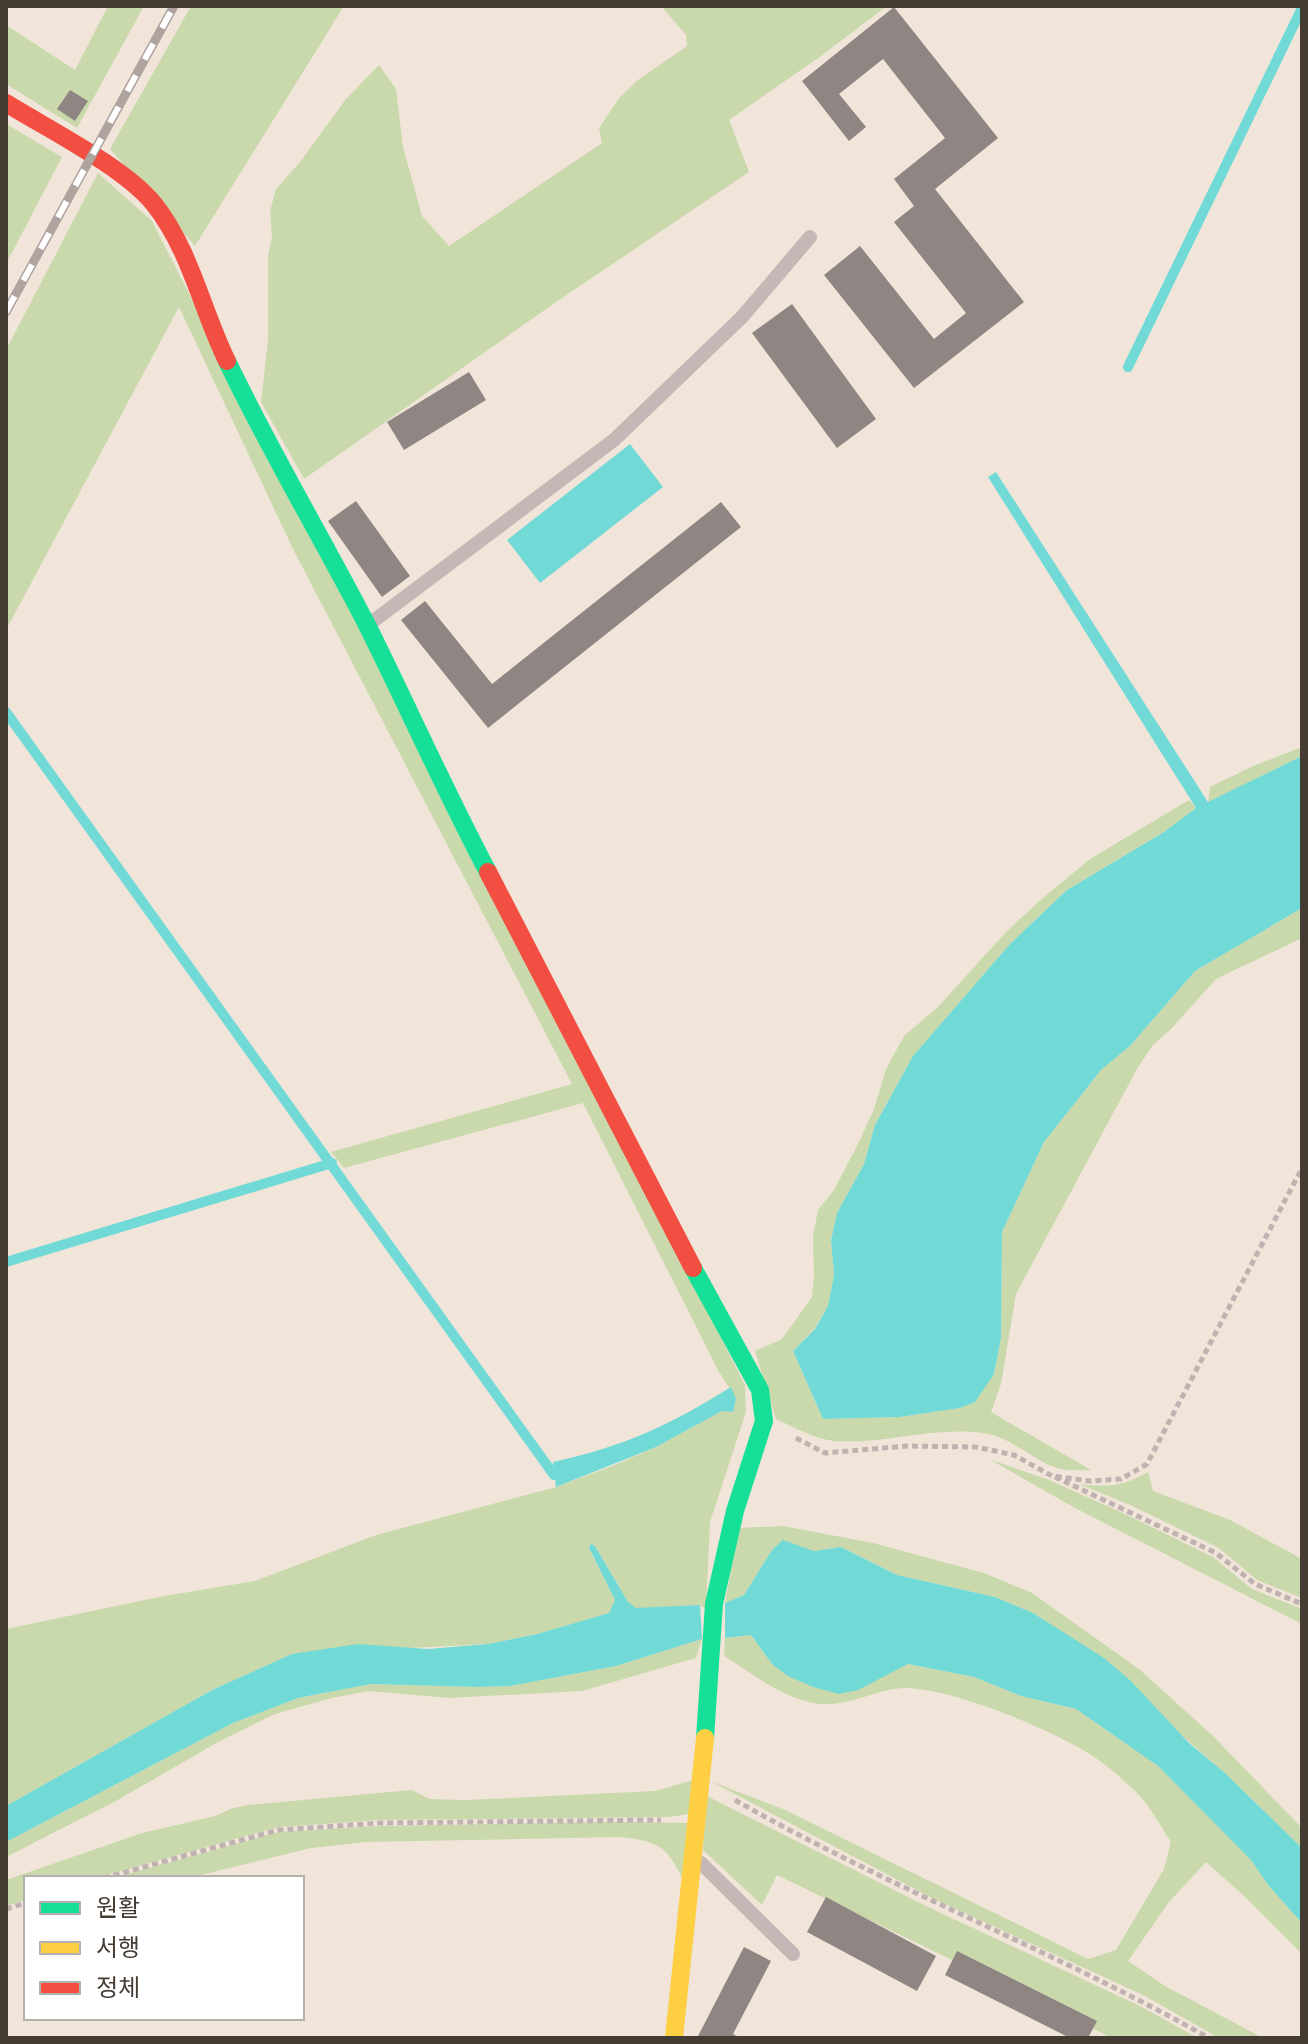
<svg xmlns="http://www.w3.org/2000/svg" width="1308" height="2044" font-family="'DejaVu Sans','Noto Sans KR',sans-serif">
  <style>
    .green { fill: #c9d9ac }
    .water { fill: #71dad7 }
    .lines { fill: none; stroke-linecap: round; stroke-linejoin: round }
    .stream { stroke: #71dad7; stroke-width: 10 }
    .building { fill: #8f8582 }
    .path { stroke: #bfb2b0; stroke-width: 5; stroke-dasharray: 6 4; stroke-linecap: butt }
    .lane { stroke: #c6b6b6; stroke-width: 14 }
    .fast { stroke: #16e098; stroke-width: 18 }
    .slow { stroke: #ffcf43; stroke-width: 18 }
    .jam { stroke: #f24e42; stroke-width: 18 }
    .rail-casing { stroke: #aea39f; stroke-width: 9 }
    .rail { stroke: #fff; stroke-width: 6; stroke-dasharray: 18; stroke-linecap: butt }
  </style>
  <rect width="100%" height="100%" fill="#f1e5da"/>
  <!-- green -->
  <g class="green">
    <polygon points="108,6 144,6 77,128 6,84 6,25 75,70"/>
    <polygon points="191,6 344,6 195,246 110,149"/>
    <polygon points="661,6 887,6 821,56 729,120 749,172 559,300 304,479 261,402 268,340 268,257 272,236 270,211 276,189 300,162 346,99 379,65 396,89 403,147 422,216 449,246 602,143 599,128 620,97 638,80 687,46 686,35"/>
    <polygon points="6,124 62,157 6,264"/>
    <polygon points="98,173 152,221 745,1385 746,1412 710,1522 706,1609 700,1605 636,1609 628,1602 595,1546 591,1544 589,1549 615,1600 609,1613 537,1634 488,1644 292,1654 212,1690 6,1806 6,1629 159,1597 255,1581 376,1535 556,1487 610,1467 656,1447 722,1411 733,1412 736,1399 718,1370 583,1103 344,1168 331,1152 572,1084 294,551 179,307 6,630 6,350"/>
    <polygon points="1302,747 1302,756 1208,803 1210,787 1253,766"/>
    <path d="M 1189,800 L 1196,808 L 1164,832 L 1067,890 L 1010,944 L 913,1056 L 875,1125 L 864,1164 L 837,1213 L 831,1240 L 834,1275 L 828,1306 L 815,1328 L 793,1351 L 823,1419 L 900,1417 L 960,1408 L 994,1374 L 1001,1338 L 1002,1232 L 1044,1142 L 1101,1070 L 1130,1046 L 1195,971 L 1302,908 L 1302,938 L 1216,979 L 1171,1029 L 1153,1045 L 1138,1067 L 1016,1294 L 1001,1384 L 991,1412 L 1091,1470 C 1081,1470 1069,1471 1060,1469 C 1033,1461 1011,1436 982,1433 C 932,1426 883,1445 834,1441 C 814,1439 794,1427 776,1419 L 755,1351 L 782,1339 L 812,1297 L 814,1278 L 813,1236 L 818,1210 L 834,1190 L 860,1140 L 874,1109 L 886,1069 L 904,1036 L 938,1007 L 1005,933 L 1045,896 L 1090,859 Z"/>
    <polygon points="989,1459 1049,1480 1123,1513 1213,1557 1252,1589 1302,1609 1302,1624 1075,1508"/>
    <path d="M 1148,1472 L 1153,1491 L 1230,1520 L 1302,1559 L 1302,1598 L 1257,1580 L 1219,1548 L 1128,1504 L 1079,1484 C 1108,1487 1122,1487 1148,1472 Z"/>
    <polygon points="783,1526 873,1543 984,1573 1032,1593 1139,1669 1213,1736 1302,1828 1302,1848 1225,1773 1065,1634 1033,1613 995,1597 897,1575 841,1547 814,1551 783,1541 772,1550 744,1595 725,1603 739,1528"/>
    <path d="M 751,1635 L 772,1664 L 883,1675 L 908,1664 L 974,1677 L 1021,1696 L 1076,1709 L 1158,1766 L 1251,1860 L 1268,1885 L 1302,1923 L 1302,1954 L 1242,1894 L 1206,1862 L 1169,1902 L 1128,1961 L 1165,1986 L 1263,2038 L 1219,2038 L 1145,1996 L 932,1898 L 710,1781 L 783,1809 L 1088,1959 L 1116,1950 L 1164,1869 L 1171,1842 C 1160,1825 1150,1806 1136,1792 C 1123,1780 1108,1766 1093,1756 C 1053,1730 952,1688 905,1688 C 872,1689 845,1711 809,1702 C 776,1694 752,1673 724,1656 L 725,1638 Z"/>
    <polygon points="702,1639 696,1658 582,1691 449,1698 368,1691 332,1698 275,1714 220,1741 116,1801 6,1857 6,1842 233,1723 298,1698 371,1684 477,1687 510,1686 616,1666"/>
    <polygon points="693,1780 691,1814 667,1817 380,1820 278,1827 96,1878 26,1878 26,1900 6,1906 6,1880 142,1833 215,1816 233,1808 248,1805 411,1790 430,1799 466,1800 655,1791"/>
    <polygon points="705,1795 928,1907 1140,2006 1198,2038 1112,2038 777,1875 762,1905 703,1850"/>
    <path d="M 616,1822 L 693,1823 L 684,1882 C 667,1846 659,1841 619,1837 L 367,1842 L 311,1848 L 188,1878 L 113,1878 L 278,1832 L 381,1826 Z"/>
  </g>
  <!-- water -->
  <g class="water">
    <polygon points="630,444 663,487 540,583 507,540"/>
    <polygon points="996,472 1208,802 1302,756 1302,908 1195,971 1130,1046 1101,1070 1044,1142 1002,1232 1001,1338 994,1374 975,1402 960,1408 900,1417 823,1419 793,1351 815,1329 828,1306 834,1275 831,1240 837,1213 864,1164 875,1125 913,1056 1010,944 1067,890 1164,832 1196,808 988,477"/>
    <path d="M 731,1387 L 736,1399 L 733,1412 L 722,1411 L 656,1447 L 556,1487 L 553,1462 C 623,1447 670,1425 731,1387 Z"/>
    <polygon points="783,1540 814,1551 841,1547 897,1575 995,1597 1033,1613 1104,1658 1131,1681 1188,1742 1225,1773 1302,1848 1302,1923 1268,1885 1251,1860 1158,1766 1076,1709 1021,1696 974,1677 908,1664 858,1690 839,1694 813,1687 788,1676 772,1664 751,1635 725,1638 725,1603 744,1595 772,1550"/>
    <polygon points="591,1544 595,1546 628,1602 636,1608 700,1605 702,1639 616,1666 510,1686 477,1687 371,1684 298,1698 233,1723 6,1842 6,1806 212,1690 292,1654 358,1644 428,1649 488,1644 537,1634 609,1613 615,1600 589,1548"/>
  </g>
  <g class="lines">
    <!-- stream -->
    <g class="stream">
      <polyline points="1128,367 1302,8"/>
      <polyline points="6,712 554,1475"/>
      <polyline points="6,1262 332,1163"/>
    </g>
  </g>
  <!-- building -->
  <g class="building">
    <polygon points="894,7 998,138 935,189 1024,302 914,388 824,275 860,246 934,339 966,313 894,222 914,206 894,179 945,138 883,59 839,94 866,127 849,141 802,81"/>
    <polygon points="70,90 88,101 75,121 57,109"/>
    <polygon points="792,304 876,419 837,448 752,333"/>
    <polygon points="469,372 486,400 404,450 387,422"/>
    <polygon points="356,501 410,576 382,597 328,521"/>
    <polygon points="721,502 741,527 488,728 401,620 425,601 492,684"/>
    <polygon points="826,1897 936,1956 917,1991 807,1932"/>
    <polygon points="744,1947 771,1961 733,2034 740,2038 697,2038"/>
    <polygon points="957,1951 1097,2021 1088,2038 1070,2038 945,1975"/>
  </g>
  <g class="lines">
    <!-- path -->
    <g class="path">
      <polyline points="796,1438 825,1453 907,1446 976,1447 1014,1455 1052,1476 1090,1481 1121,1479 1147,1464 1302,1168"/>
      <polyline points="1055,1477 1216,1553 1255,1584 1302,1604"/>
      <path d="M 735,1800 C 889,1888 1055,1951 1209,2038"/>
      <polyline points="104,1878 278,1830 380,1823 661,1820"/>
      <polyline points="6,1909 26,1903"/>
    </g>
    <!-- lane -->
    <g class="lane">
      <polyline points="368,625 614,440 742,317 810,237"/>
      <polyline points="701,1863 793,1954"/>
    </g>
    <!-- fast -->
    <g class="fast">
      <path d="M 227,361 C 270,451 321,536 367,625 C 408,707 445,791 488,872"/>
      <polyline points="693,1268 760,1390 764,1421 735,1511 714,1604 705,1738"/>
    </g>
    <!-- slow -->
    <polyline class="slow" points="674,2038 705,1738"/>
    <!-- jam -->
    <g class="jam">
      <path d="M 6,103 C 48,129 124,167 154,204 C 190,249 202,310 227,361"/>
      <polyline points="488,872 693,1268"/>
    </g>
    <defs>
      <polyline id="rail" points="6,312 174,6"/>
    </defs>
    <!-- rail casing -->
    <use href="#rail" class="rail-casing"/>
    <!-- rail -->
    <use href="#rail" class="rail"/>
  </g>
  <!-- border -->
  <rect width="1308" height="2044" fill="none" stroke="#443b33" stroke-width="16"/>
  <!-- legend -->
  <rect x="24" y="1876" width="280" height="144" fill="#ffffff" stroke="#b4b1ad" stroke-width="2"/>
  <rect x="40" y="1902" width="40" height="12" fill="#16e098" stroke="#b4b1ad" stroke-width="2"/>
  <text x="96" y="1916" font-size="24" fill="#443b33">원활</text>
  <rect x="40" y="1942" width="40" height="12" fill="#ffcf43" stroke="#b4b1ad" stroke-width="2"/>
  <text x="96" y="1956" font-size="24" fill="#443b33">서행</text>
  <rect x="40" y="1982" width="40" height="12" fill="#f24e42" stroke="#b4b1ad" stroke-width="2"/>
  <text x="96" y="1996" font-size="24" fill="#443b33">정체</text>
</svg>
